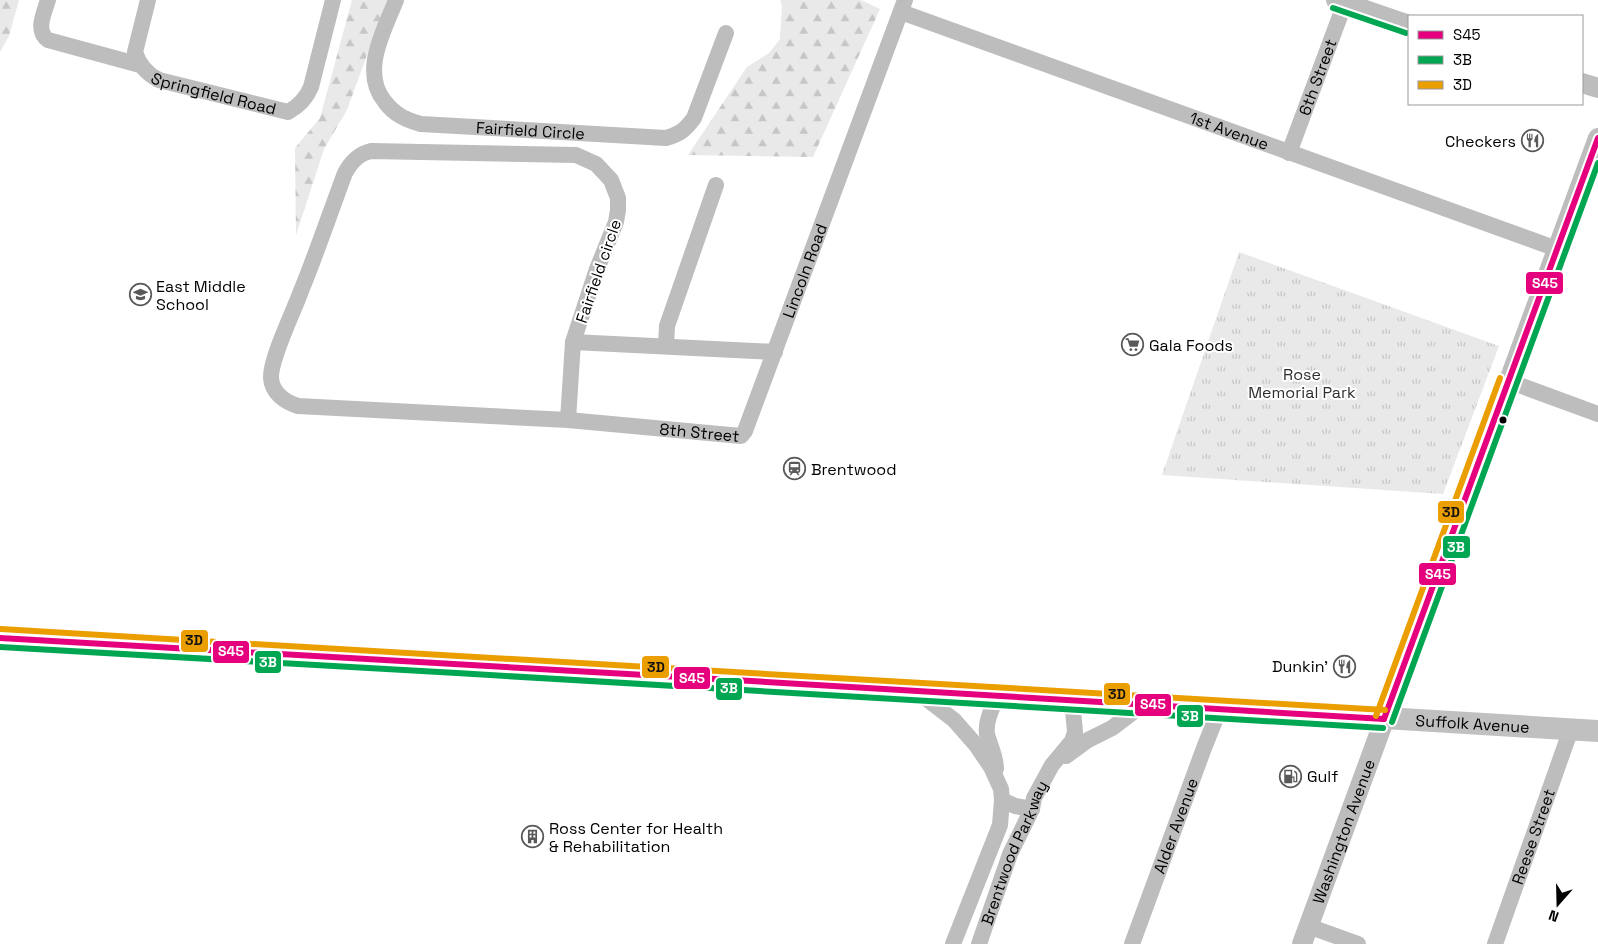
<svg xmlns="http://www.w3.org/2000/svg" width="1598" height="944" font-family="'Space Grotesk',sans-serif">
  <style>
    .forest { fill: url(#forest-firs) }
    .park { fill: url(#park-tufts) }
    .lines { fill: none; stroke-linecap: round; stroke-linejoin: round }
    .minor { stroke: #bdbdbd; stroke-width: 16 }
    .tertiary { stroke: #bdbdbd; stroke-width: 20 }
    .secondary { stroke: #c0c0c0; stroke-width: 22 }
    .bus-1-casing { stroke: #fff; stroke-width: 10 }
    .bus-2-casing { stroke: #fff; stroke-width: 10 }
    .bus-3-casing { stroke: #fff; stroke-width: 10 }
    .bus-1 { stroke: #e5007d; stroke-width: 6 }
    .bus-2 { stroke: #00a651; stroke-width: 6 }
    .bus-3 { stroke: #eb9e00; stroke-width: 6 }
    .bus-dot { fill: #000; stroke: #fff; stroke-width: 2 }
    .labels { text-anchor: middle; stroke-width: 4; stroke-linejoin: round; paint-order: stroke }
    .street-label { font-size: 16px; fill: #000; stroke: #fff }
    .poi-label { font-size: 16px; fill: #000; stroke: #fff; text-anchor: start }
    .park-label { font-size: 16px; fill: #2e2e2e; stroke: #fff }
    .line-badge { stroke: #fff; stroke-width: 2 }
    .badge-label { font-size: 14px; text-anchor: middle; font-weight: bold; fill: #fff }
    .pale-badge-label { font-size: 14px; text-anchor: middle; font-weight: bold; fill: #111 }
  </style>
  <defs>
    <pattern id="forest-firs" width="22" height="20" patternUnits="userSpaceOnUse" patternTransform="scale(1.25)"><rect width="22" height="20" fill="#e9e9e9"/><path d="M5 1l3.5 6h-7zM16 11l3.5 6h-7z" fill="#c6c6c6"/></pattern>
    <pattern id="park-tufts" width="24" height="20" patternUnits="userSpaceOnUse" patternTransform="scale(1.25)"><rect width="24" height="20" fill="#e9e9e9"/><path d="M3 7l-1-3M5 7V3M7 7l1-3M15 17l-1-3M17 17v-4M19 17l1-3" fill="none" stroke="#c6c6c6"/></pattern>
  </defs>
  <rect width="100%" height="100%" fill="#fff"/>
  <!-- forest -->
  <g class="forest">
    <polygon points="0,0 19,0 9,36 0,52"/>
    <polygon points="352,0 387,0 347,110 324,149 296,235 295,148 320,118"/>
    <polygon points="780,0 861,0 880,9 813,157 688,155 747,67 769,53 780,39 782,6"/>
  </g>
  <!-- park -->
  <polygon class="park" points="1239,252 1499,346 1443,494 1162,475"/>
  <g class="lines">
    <!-- minor -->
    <g class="minor">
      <path d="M 48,0 C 44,13 35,31 48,40 L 140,65"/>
      <path id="s1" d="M 148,0 L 135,52 C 139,65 147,74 159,80 L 288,112 C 299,106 306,99 311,87 L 333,0"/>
      <path id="s2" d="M 396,0 C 384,31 360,72 385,102 C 395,115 406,120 421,124 L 666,138 C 680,134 685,130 694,118 L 726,33"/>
      <path id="s3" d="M 901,12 L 1557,249"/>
      <path d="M 371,151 L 576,155 L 596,164 L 611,180 L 618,198 L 618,210 L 616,222 L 597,269 L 573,342 L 568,420 L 298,406 C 285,402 272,393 271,378 C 270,359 294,311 301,291 C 317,252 330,213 345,173 C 351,162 358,154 371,151 Z"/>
      <path id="s4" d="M 1289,153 L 1346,0"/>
      <polyline points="573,342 775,352"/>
      <polyline points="666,346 667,326 716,185"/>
      <polyline points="1508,381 1598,414"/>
      <path id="s5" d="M 568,420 L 741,436 L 745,431 L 905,0"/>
      <polyline points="915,690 954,720 976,745 991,767 1001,789 1002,800 1000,825 953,944"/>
      <polyline points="1066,756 1088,740 1112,728 1145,703"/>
      <path d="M 996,769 C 996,756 990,746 987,734 C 985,721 993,706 998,695"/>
      <polyline points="1002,800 1015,806 1032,809"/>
      <polyline points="1308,926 1358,944"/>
      <path id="s6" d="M 979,944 L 1010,854 L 1032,809 L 1034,798 L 1052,765 L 1072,741 L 1075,732 L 1072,699"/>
      <path id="s7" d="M 1132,944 L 1204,748 L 1220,708"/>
      <path id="s8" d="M 1495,944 L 1571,729"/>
    </g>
    <!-- tertiary -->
    <g class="tertiary">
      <polyline points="1336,0 1409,25"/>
      <polyline points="1582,83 1598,88"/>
      <path id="s9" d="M 1302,944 L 1598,138"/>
    </g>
    <!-- secondary -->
    <path class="secondary" id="s10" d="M 0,638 L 483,667 L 1072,699 L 1598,731"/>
    <defs>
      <g id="bus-1">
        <path d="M 0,638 C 461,666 923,689 1384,719"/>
        <polyline points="1384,719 1598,138"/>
      </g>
      <g id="bus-2">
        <polyline points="1333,8 1406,33"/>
        <path d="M 0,647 C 461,674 922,698 1383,728"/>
        <polyline points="1392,722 1598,163"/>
      </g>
      <g id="bus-3">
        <path d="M 1,629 C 462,657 923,681 1385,710"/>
        <polyline points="1376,716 1500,378"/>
      </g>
    </defs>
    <!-- bus-1 casing -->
    <use href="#bus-1" class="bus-1-casing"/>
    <!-- bus-2 casing -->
    <use href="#bus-2" class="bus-2-casing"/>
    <!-- bus-3 casing -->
    <use href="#bus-3" class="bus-3-casing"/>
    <!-- bus-1 -->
    <use href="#bus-1" class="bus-1"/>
    <!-- bus-2 -->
    <use href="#bus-2" class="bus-2"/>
    <!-- bus-3 -->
    <use href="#bus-3" class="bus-3"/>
  </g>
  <!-- icons -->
  <defs>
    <symbol id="restaurant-ring" viewBox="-11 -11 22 22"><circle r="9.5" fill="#fff" stroke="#595959" stroke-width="1.5"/><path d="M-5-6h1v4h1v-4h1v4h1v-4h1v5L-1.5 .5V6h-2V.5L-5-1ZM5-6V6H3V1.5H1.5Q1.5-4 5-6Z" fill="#595959"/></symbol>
    <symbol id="school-ring" viewBox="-11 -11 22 22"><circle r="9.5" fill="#fff" stroke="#595959" stroke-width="1.5"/><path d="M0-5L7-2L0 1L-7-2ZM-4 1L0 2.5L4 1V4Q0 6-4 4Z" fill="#595959"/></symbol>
    <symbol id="supermarket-ring" viewBox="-11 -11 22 22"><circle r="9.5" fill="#fff" stroke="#595959" stroke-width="1.5"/><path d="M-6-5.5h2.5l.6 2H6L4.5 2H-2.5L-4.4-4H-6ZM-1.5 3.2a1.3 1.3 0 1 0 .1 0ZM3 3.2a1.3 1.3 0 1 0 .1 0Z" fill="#595959"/></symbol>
    <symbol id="station-ring" viewBox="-11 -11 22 22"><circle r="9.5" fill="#fff" stroke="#595959" stroke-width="1.5"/><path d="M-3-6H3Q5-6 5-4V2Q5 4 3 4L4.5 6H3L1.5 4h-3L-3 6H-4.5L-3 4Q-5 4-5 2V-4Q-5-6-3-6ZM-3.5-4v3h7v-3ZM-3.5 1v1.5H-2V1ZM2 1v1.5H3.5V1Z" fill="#595959"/></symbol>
    <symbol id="fuel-ring" viewBox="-11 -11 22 22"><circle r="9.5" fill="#fff" stroke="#595959" stroke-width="1.5"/><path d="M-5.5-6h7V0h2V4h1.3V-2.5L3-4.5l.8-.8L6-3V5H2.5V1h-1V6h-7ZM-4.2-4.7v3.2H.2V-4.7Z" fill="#595959"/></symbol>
    <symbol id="building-ring" viewBox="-11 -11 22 22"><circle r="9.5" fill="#fff" stroke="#595959" stroke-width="1.5"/><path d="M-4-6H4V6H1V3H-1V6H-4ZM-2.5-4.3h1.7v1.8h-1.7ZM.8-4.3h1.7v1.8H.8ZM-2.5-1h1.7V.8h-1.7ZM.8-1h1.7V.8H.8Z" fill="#595959"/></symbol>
  </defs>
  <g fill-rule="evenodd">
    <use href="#restaurant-ring" x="1520" y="128" width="25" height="25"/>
    <use href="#school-ring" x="128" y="282" width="25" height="25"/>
    <use href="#supermarket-ring" x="1120" y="332" width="25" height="25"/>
    <use href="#station-ring" x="782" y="456" width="25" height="25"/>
    <use href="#restaurant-ring" x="1332" y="654" width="25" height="25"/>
    <use href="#fuel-ring" x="1278" y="764" width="25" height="25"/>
    <use href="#building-ring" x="520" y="824" width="25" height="25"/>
  </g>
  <!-- markers -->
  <circle class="bus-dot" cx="1503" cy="420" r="4.5"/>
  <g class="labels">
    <!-- street labels -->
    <g class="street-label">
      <text dy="6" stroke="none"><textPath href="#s4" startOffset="81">6th Street</textPath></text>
      <text dy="6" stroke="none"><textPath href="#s1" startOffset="148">Springfield Road</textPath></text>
      <text dy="6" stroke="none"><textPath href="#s2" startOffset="261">Fairfield Circle</textPath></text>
      <text dy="6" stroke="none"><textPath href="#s3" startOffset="349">1st Avenue</textPath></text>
      <text transform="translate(598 271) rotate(-71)" y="6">Fairfield circle</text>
      <text dy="6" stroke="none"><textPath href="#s5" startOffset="351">Lincoln Road</textPath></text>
      <text dy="6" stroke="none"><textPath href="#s5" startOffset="132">8th Street</textPath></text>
      <text dy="6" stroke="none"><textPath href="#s10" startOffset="1475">Suffolk Avenue</textPath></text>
      <text dy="6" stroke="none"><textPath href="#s7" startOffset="126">Alder Avenue</textPath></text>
      <text dy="6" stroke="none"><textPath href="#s9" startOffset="120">Washington Avenue</textPath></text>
      <text dy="6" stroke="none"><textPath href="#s8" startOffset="114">Reese Street</textPath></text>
      <text dy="6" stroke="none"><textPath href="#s6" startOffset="98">Brentwood Parkway</textPath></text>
    </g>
    <!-- poi labels -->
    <g class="poi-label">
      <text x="1516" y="147" text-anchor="end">Checkers</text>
      <text x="156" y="292">East Middle<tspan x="156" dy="18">School</tspan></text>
      <text x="1149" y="351">Gala Foods</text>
      <text x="811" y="475">Brentwood</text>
      <text x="1328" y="672" text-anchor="end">Dunkin'</text>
      <text x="1307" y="782">Gulf</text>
      <text x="549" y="834">Ross Center for Health<tspan x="549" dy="18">&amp; Rehabilitation</tspan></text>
    </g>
    <!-- park labels -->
    <g class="park-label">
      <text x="1302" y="380">Rose<tspan x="1302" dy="18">Memorial Park</tspan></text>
    </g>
  </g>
  <g class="line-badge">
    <rect x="1525" y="271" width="39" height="24" rx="5" fill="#e5007d"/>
    <rect x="1437" y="500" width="28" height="24" rx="5" fill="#eb9e00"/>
    <rect x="1442" y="535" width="29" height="24" rx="5" fill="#00a651"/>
    <rect x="1418" y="562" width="39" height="24" rx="5" fill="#e5007d"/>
    <rect x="180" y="629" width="29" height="24" rx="5" fill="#eb9e00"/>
    <rect x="212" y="640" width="38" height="24" rx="5" fill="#e5007d"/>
    <rect x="254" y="650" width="28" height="24" rx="5" fill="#00a651"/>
    <rect x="641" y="655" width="29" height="24" rx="5" fill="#eb9e00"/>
    <rect x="673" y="666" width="38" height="24" rx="5" fill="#e5007d"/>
    <rect x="715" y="677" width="28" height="24" rx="5" fill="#00a651"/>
    <rect x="1103" y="682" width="28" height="24" rx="5" fill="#eb9e00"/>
    <rect x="1134" y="693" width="38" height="24" rx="5" fill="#e5007d"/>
    <rect x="1176" y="704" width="28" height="24" rx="5" fill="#00a651"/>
  </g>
  <g class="badge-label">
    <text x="1545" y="288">S45</text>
    <text x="1456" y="552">3B</text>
    <text x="1438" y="579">S45</text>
    <text x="231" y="656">S45</text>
    <text x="268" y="667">3B</text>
    <text x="692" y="683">S45</text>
    <text x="729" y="693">3B</text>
    <text x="1153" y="709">S45</text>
    <text x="1190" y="721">3B</text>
  </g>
  <g class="pale-badge-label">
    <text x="1451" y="517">3D</text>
    <text x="194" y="645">3D</text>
    <text x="656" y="672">3D</text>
    <text x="1117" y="699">3D</text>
  </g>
  <!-- legend -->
  <rect x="1408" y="15" width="175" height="90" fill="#ffffff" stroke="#999999"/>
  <rect x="1418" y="31" width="25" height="8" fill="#e5007d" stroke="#999999"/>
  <text x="1453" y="40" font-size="15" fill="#000000">S45</text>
  <rect x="1418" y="56" width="25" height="8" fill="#00a651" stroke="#999999"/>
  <text x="1453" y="65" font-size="15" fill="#000000">3B</text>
  <rect x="1418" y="81" width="25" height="8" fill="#eb9e00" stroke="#999999"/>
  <text x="1453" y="90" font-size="15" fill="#000000">3D</text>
  <!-- north arrow -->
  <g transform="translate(1558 904) rotate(200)" stroke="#ffffff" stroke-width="4" paint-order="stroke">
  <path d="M0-4L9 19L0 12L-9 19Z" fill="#000000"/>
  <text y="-8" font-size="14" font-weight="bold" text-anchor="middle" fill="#000000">N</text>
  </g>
</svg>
